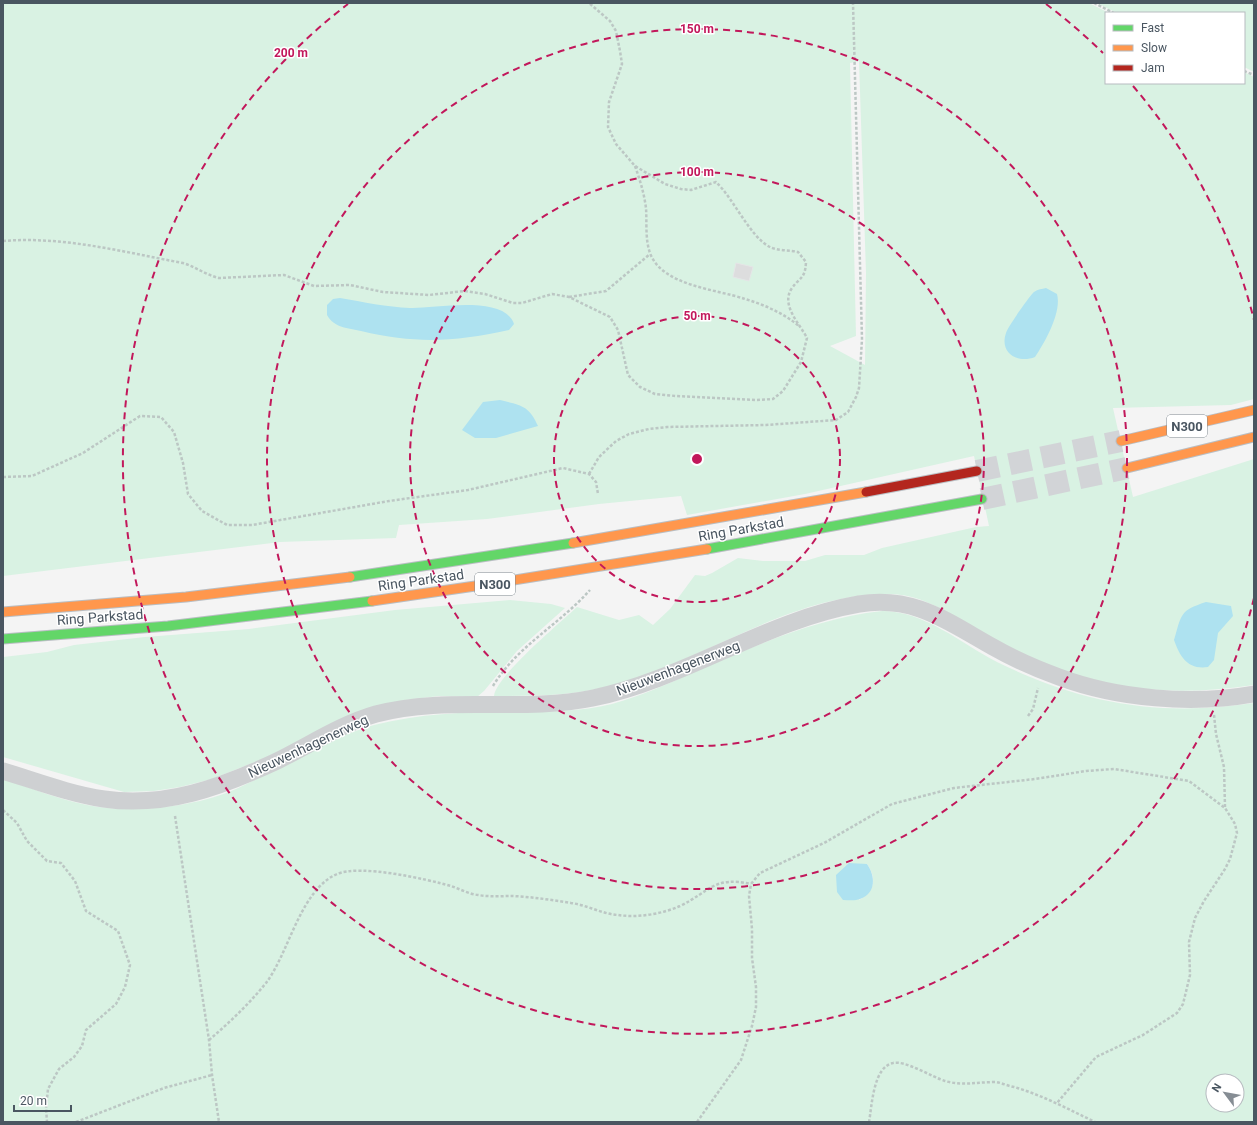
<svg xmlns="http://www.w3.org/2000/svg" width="1257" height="1125" font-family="Roboto,sans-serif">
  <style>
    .green { fill: #d9f2e3; fill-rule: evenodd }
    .water { fill: #aee2f0 }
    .building { fill: #ddddde; stroke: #e5e6e7 }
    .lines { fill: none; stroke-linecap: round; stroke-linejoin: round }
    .highway-tunnel { stroke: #d2d4d7; stroke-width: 22; stroke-dasharray: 22 11; stroke-linecap: butt }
    .fast-casing { stroke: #b9bec3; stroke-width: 11 }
    .slow-casing { stroke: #b9bec3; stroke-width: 11 }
    .jam-casing { stroke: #b9bec3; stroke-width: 11 }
    .path { stroke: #bcc7c4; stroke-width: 2.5; stroke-dasharray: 3 2; stroke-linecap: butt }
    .street { stroke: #ced0d2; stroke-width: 17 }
    .fast { stroke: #63d668; stroke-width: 9 }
    .slow { stroke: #ff974d; stroke-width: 9 }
    .jam { stroke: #b3261e; stroke-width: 9 }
    .ring { fill: none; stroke: #c2185b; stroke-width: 2; stroke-dasharray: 7 5 }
    .labels { text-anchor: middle; stroke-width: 3; stroke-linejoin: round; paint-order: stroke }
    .shield { fill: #fff; stroke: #808990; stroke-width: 1 }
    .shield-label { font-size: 13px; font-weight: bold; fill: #4a5661 }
    .street-label { font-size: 14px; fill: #4a5661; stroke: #fff }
    .centre { fill: #c2185b; stroke: #fff; stroke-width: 2 }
    .ring-label { font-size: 12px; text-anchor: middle; font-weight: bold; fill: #c2185b; stroke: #fff; stroke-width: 3; stroke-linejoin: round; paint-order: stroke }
  </style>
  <rect width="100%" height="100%" fill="#f4f4f4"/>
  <!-- green -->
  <g class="green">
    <path d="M 3,3 L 1083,3 L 1091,4 L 1109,13 L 1106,13 L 1106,83 L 1244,83 L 1244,72 L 1254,77 L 1254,399 L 1231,405 L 1113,408 L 1133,497 L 1254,459 L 1254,685 C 1160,699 1090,688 1005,646 C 969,628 931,594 890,594 C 793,593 707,659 617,684 C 577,696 535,696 494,696 C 496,676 560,623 577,607 L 619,620 L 639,615 L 653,625 L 670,609 L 695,575 L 705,576 L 712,573 L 738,558 L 763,561 L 805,561 L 825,555 L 864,555 L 882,548 L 976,527 L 989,526 L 974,456 L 805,494 L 687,515 L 681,496 L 599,504 L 487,519 L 399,525 L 396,538 L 280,542 L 3,576 ZM 859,61 L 866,273 L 865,365 L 830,346 L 856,336 L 850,63 Z"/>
    <polygon points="1097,3 1254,3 1254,72 1244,67 1244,13 1117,13"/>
    <polygon points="510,600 551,604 565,608 517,651 484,691 477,697 439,696 405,700 372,708 265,758 212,779 180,787 154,791 124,792 3,757 3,657 47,652 74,645 145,637 249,629 395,610"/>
    <path d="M 882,611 C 925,611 960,643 997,662 C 1082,704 1160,717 1254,703 L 1254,1122 L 3,1122 L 3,779 C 31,788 58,799 87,805 C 131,814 196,807 236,789 C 281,768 327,738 374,725 C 421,713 468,712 516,712 C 548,711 581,712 612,704 C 641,696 668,684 694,672 C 755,646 816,618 882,611 ZM 867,864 C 877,878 875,891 859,900 ZM 1213,1081 L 1237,1081 L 1237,1105 L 1213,1105 Z"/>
  </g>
  <!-- water -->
  <g class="water">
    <path d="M 1046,288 L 1057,294 C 1062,312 1045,342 1035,357 C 1018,364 999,353 1006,333 C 1007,328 1031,294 1034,292 C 1038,289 1042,289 1046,288 Z"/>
    <path d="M 340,298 C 363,302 387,307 410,308 C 433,309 504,294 514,324 L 509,330 C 454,342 416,344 361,331 C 348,328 334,328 327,315 L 327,305 L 333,299 Z"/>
    <path d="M 500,400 C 520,405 529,405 538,426 L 496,438 L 475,438 L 462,430 L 483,402 Z"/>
    <path d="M 1206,602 L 1231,606 L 1233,616 L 1218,633 L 1214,660 L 1208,667 C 1188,670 1180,657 1174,640 C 1182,614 1179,611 1206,602 Z"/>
    <path d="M 849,863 L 867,864 C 875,875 877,893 860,899 C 855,901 849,900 843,900 L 837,892 L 836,875 Z"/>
  </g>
  <!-- building -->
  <polygon class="building" points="736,263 753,267 749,281 733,277"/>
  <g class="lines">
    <!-- highway-tunnel -->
    <g class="highway-tunnel">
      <polyline points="977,471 1121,441"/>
      <polyline points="982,499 1127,468"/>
    </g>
    <defs>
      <g id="fast">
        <polyline points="707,549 982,499"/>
        <polyline points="350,577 573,543"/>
        <polyline points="3,639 168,626 372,601"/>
      </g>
      <g id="slow">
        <polyline points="1121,441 1254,410"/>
        <polyline points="1127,468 1254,437"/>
        <polyline points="573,543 866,492"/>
        <polyline points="372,601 489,584 707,549"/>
        <polyline points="3,612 186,597 350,577"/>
      </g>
      <polyline id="jam" points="866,492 977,471"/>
    </defs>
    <!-- fast casing -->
    <use href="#fast" class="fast-casing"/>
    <!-- slow casing -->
    <use href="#slow" class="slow-casing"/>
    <!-- jam casing -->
    <use href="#jam" class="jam-casing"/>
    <!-- path -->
    <g class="path">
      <polyline points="1094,3 1114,13"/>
      <polyline points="1244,71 1254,75"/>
      <path d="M 635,166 C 640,180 644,193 646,208 C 647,222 645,239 650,253 C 662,286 716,289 745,299 C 765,305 783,313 799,326"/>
      <path d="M 3,241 C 64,236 123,252 183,263 C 196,267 206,275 219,278 L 284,275 L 314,286 L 350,285 L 383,292 L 429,295 L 465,291 L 485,294 L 513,303 L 522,303 L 552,294 L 569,297 L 610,317 L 618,330 L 628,375 L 640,387 L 655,394 L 676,396 L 757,400 L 773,399 L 783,391 L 801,362 L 807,338 C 800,324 780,305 792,288 C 801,276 805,279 806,262 L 798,252 C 790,250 778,251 770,247 C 750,237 734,199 716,182 L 691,190 L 681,189 L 665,184 L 635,166 L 616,144 L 608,127 L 609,102 L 622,64 L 620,51 L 616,31 L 610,21 L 589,3"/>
      <polyline points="569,297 606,291 650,254"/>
      <polyline points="589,474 599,457 616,441 629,434 649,429 667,427 766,425 836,420 848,412 856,397 859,388 862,339 853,3"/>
      <polyline points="3,477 32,476 83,453 140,416 161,417 174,432 183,463 188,494 202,511 227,525 252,525 389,501 468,490 563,468 589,474 596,482 598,494"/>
      <path d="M 493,686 C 516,647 560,624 590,590"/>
      <polyline points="1214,715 1216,734 1224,767 1225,807"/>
      <polyline points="1028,716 1033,709 1038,688"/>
      <polyline points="3,810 17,823 27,841 47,861 61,863 75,881 86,911 118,931 130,965 125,987 116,1004 86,1030 82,1046 74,1057 59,1069 48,1089 46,1108 47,1122"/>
      <polyline points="175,816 209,1040 212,1075 219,1122"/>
      <path d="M 209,1040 C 229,1023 249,1004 266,983 C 289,953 300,890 337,874 C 360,864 426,879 451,886 C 460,889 469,894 478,895 C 490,897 502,896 513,896 C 533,897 552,900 571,903 C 587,905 602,914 618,915 C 638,918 662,914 680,906 C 711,891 713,876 751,884"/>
      <polyline points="76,1122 164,1088 212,1075"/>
      <polyline points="697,1122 741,1060 752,1026 756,1007 756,987 752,958 752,929 749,896 751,884 760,873 824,843 892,804 954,788 1035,779 1086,771 1114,769 1189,781 1225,808 1235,824 1237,833 1230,859 1225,869 1204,901 1195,918 1189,942 1190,975 1183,1004 1177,1013 1143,1035 1096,1057 1057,1103"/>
      <path d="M 869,1122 C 872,1106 873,1067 893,1063 C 905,1060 932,1077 945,1081 C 962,1086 978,1082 996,1082 C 1002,1083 1008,1086 1014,1087 C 1042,1095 1068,1109 1095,1122"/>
    </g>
    <!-- street -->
    <path class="street" d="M 3,771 C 36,781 70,794 104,799 C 165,808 221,787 275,762 C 308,746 341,724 376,714 C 447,695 521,713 593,698 C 685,679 766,620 859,604 C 914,595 948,622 993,647 C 1014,659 1037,669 1059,677 C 1118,699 1192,705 1254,694"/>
    <!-- fast -->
    <use href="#fast" class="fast"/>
    <!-- slow -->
    <use href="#slow" class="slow"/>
    <!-- jam -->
    <use href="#jam" class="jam"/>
  </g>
  <!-- distance rings -->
  <g class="ring">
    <circle cx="697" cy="459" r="143"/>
    <circle cx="697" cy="459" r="287"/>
    <circle cx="697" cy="459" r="430"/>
    <path d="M1254 598A574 574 0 1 1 348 4M1046 4A574 574 0 0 1 1103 53M1133 86A574 574 0 0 1 1254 320"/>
  </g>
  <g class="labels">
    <!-- shield labels -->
    <g class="shield">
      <rect x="1167" y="415" width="40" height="22" rx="3"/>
      <rect x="475" y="573" width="40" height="22" rx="3"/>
    </g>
    <g class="shield-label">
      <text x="1187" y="431">N300</text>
      <text x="495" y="589">N300</text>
    </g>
    <!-- street labels -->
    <g class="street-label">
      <text transform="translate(741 529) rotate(-10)" y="5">Ring Parkstad</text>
      <text transform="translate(421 580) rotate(-8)" y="5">Ring Parkstad</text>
      <text transform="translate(100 617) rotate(-4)" y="5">Ring Parkstad</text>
      <text transform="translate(678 668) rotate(-21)" y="5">Nieuwenhagenerweg</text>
      <text transform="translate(308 746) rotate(-25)" y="5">Nieuwenhagenerweg</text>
    </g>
  </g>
  <circle cx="697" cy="459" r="6" class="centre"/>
  <g class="ring-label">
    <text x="697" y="33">150 m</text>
    <text x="291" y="57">200 m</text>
    <text x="697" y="176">100 m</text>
    <text x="697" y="320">50 m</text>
  </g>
  <!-- border -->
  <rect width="1257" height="1125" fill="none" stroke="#4a5661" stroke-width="8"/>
  <!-- legend -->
  <rect x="1105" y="12" width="140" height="72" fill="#ffffff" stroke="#b7bbc0"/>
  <rect x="1113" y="25" width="20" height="6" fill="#63d668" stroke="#b7bbc0"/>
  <text x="1141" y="32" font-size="12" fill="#4a5661">Fast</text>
  <rect x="1113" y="45" width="20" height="6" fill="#ff974d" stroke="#b7bbc0"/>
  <text x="1141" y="52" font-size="12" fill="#4a5661">Slow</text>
  <rect x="1113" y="65" width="20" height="6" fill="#b3261e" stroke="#b7bbc0"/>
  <text x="1141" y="72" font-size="12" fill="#4a5661">Jam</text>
  <!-- north arrow -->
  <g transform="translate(1225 1093) rotate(302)"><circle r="19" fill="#ffffff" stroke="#b7bbc0"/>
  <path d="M0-3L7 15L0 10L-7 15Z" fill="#868d94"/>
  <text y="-6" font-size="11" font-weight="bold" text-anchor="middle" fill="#4a5661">N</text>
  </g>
  <!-- scale -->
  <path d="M14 1105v6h57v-6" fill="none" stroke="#4a5661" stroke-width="2"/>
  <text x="20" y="1105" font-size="12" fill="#4a5661" stroke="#ffffff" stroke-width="3" paint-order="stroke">20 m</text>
</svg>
